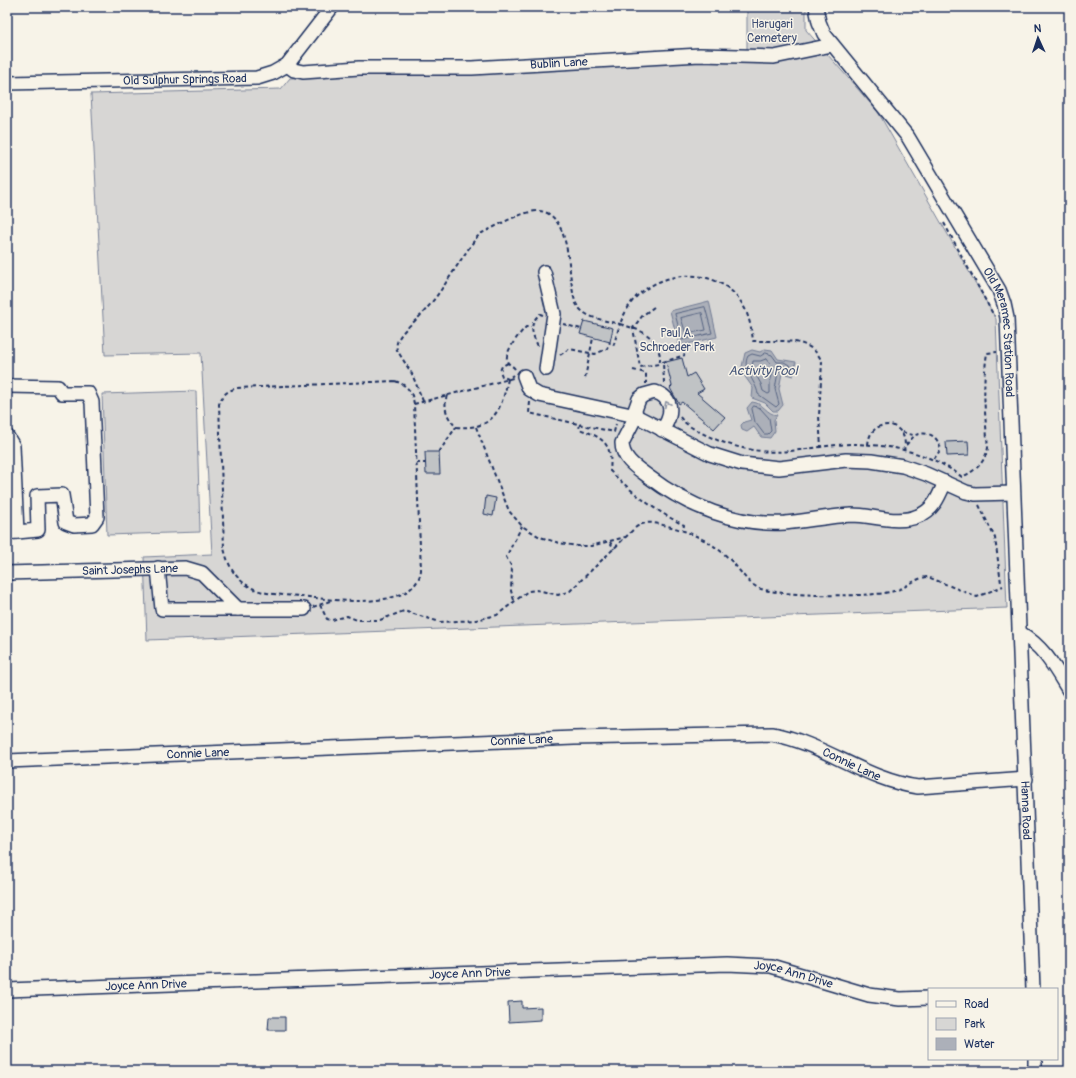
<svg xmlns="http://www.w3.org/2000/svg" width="1076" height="1078" font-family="Pangolin,sans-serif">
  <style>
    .green { fill: #d7d6d4; stroke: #798299 }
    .water { fill: #acb0b9; stroke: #727c95 }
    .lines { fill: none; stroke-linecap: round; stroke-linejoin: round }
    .shore { stroke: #556382; stroke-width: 1 }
    .building { fill: #c0c3c5; stroke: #1b2f5e }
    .minor-casing { stroke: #1b2f5e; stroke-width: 16 }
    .path { stroke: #1b2f5e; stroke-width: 2; stroke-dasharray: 4 3; stroke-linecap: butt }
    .minor { stroke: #f7f3e8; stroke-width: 13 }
    .oneway { stroke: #8991a3 }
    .labels { text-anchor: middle; stroke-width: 3; stroke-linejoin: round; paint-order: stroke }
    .park-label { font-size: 12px; fill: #415076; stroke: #f7f3e8 }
    .street-label { font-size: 12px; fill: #1b2f5e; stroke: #f7f3e8 }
    .water-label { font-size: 13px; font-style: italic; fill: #465679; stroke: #f7f3e8 }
  </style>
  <rect width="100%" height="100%" fill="#f7f3e8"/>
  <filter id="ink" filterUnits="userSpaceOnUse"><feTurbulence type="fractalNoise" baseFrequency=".025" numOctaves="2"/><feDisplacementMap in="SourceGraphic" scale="8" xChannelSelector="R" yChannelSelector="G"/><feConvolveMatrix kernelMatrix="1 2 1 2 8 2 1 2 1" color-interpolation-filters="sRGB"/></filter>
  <g filter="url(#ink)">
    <!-- green -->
    <g class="green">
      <polygon points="747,7 806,7 806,30 878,112 996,319 1007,608 147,640 144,557 212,554 201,353 105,355 91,94 281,89 290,78 747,56"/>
      <polygon points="196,391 200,532 107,535 102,394"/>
    </g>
    <!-- water -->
    <g class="water">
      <polygon points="709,301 717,337 679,346 670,311"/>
      <polygon points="765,349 772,350 778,359 796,362 793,376 782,373 779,389 783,405 778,411 773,411 765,403 752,398 753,388 741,371 745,353 752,350 760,352"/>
      <path d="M 752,402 C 764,403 766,414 777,415 L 774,420 L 775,431 L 770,438 L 761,437 L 754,427 L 747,432 L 742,430 L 741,425 L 744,422 L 751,420 L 747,408 Z"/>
    </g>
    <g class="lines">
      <!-- shore -->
      <g class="shore">
        <polygon points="705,307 712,333 682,340 675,314"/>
        <polygon points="702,313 706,330 686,334 681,318"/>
        <path d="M 766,353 L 772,355 L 777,362 L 784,362 L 791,366 L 789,370 L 782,369 L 778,372 L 775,389 L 779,404 L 776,407 L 758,394 C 756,381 741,369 748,356 L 752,354 L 760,356 Z"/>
        <polygon points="767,359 774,368 770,383 770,393 768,394 763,391 761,384 752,368 753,361 760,361"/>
        <polygon points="754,406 760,408 769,418 771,431 768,434 764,434 755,422 752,409"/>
      </g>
    </g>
    <!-- building -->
    <g class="building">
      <polygon points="584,321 613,328 610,342 580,334"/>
      <polygon points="682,358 687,377 694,373 704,389 697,393 725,417 714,429 682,402 679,404 670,388 672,386 666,362"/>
      <polygon points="968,441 969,455 947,456 946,442"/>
      <polygon points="425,452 439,452 440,474 426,474"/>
      <polygon points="486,496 496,498 493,516 484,514"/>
      <polygon points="522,1001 522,1008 541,1007 541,1020 509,1022 508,1002"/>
      <polygon points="269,1017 285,1017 285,1030 268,1030"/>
    </g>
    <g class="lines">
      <defs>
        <g id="minor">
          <path id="s1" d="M 816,7 L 819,22 L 824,34 L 908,137 L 999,290 L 1004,304 L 1007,318 L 1033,989"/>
          <path id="s2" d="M 287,65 L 294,70 L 303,72 L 359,68 L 472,68 L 700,55 L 774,57 L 832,45"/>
          <path id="s3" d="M 7,83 L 257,78 L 273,73 L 287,65 L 332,7"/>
          <polyline points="544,272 554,314 546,369"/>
          <polyline points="524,376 529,389 539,395 636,416 710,454 742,464 779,468 846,460 871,461 903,466 926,474 966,492 975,494 1013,493"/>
          <polyline points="7,386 58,387 62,393 88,393 92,402 97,517 92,524 74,525 66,522 62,495 37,496 38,530 17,532"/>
          <path d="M 662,430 C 672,417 675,398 655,392 L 644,395 L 639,399 L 635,410 L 636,416 L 622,443 C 622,459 637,468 649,477 C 687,506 736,526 785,523 C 807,521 829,516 852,515 C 873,515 898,525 918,516 C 934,510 939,496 945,482"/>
          <polyline points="7,436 13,446 17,532 7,533"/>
          <polyline points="158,568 162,609 304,609"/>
          <path id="s4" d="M 7,573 L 185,568 L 202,573 L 238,609"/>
          <path d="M 1019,632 C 1044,647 1054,666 1069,691"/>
          <path id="s5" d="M 7,761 L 574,738 L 772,734 C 824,743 865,780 918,787 L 1026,779"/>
          <path id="s6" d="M 7,990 L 727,964 L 771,966 L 869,995 L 900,999 L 929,998"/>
          <polyline points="1035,1059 1035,1071"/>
        </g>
      </defs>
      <!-- minor casing -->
      <use href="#minor" class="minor-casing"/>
      <!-- path -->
      <g class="path">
        <polyline points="944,223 994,316"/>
        <path d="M 654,307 L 643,315 L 633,328 L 640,367 L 659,364 C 661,359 660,354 658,349 C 652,332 635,329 620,324 C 624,314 629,304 637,296 C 669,266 727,268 746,311 C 750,321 752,331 753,341 C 778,342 811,335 822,362 L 819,416 L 821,447"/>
        <polyline points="563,324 581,329"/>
        <path d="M 538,346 C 532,334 528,324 540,314 L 543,315"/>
        <polyline points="560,355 569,349 595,354 607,349 610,342"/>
        <polyline points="508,363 502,366 500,371 502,376 508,379 513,375"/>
        <path d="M 515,369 C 513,366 510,365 508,363 C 502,354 520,333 526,327 L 531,327"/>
        <polyline points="633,370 646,373 646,384"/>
        <polyline points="585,378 593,338"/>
        <path d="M 395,381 C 407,385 412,391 414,404 L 421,570 C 416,613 330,600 301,596 C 285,595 264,595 250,587 C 234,578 228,565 224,548 L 219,404 C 223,394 227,391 237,388 Z"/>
        <polyline points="664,383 663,362 685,355"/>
        <path d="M 447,395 C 443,409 447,417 456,427 C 493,430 501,412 508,379"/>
        <path d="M 423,401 L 412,374 L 397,350 C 393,336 414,323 422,314 C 443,291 458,262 477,237 L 482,233 C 497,226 513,216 530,212 C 566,203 568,257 571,280 C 573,291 573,304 582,311 C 591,319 608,321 620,324 L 613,347"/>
        <polyline points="530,402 529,413 614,432 616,424"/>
        <polyline points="414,404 513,378"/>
        <path d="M 680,417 C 686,426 698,431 708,436 C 733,448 762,454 790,451 C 811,449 832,444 854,444 C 893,445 931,453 962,477 C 976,470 984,464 988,448 C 985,416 982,385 987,353 L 997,352"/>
        <path d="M 580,424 L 579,429 C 603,437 613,444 610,471 C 633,493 655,511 684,525 L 683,530"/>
        <polyline points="476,427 509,511 522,526 540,537 559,543 577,546 591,546 625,537"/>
        <polyline points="902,432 913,435"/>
        <path d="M 868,445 C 869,431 877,424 891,425 C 902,429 907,439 904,450"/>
        <path d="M 906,445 L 915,435 C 928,431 937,435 941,449 L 934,459"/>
        <polyline points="439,452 456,427"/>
        <polyline points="416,463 425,463"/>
        <polyline points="979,505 995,538 1001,583"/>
        <polyline points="610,542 614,549"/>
        <polyline points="514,600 511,591 512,567 506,557 522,526"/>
        <path d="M 320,605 L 327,619 L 332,620 L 347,616 L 357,620 L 380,620 L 404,611 L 440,622 L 476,620 L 497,615 L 528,591 L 537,590 L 558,595 L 570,591 L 635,528 C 644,521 652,522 663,525 C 690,531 716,543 734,564 C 743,574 748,584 761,589 C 781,596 873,598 894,591 C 907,588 914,578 928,577 L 977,597 L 1003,586"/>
        <polyline points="313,607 330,601"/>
      </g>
      <!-- minor -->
      <use href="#minor" class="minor"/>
    </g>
    <!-- one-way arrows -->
    <defs><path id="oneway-chevron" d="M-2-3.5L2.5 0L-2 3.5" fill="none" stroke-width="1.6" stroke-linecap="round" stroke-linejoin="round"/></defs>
    <use class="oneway" href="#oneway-chevron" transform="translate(667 404) rotate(-117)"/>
  </g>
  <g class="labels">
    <!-- park labels -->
    <g class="park-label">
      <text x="772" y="28">Harugari<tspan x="772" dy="14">Cemetery</tspan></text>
      <text x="677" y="337">Paul A.<tspan x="677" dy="14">Schroeder Park</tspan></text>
    </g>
    <!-- street labels -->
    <g class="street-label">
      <text dy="4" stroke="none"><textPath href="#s2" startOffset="274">Bublin Lane</textPath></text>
      <text dy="4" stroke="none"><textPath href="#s3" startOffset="178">Old Sulphur Springs Road</textPath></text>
      <text dy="4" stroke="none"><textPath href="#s1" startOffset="381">Old Meramec Station Road</textPath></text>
      <text dy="4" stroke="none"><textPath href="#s4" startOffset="123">Saint Josephs Lane</textPath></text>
      <text dy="4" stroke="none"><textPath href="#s5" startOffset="515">Connie Lane</textPath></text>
      <text dy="4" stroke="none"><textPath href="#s5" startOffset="191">Connie Lane</textPath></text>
      <text dy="4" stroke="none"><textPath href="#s5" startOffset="851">Connie Lane</textPath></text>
      <text dy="4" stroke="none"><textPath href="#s1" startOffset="861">Hanna Road</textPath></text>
      <text dy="4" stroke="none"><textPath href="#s6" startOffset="463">Joyce Ann Drive</textPath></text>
      <text dy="4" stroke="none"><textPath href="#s6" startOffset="788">Joyce Ann Drive</textPath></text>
      <text dy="4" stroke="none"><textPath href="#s6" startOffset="139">Joyce Ann Drive</textPath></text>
    </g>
    <!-- water labels -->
    <g class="water-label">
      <text x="763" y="375">Activity Pool</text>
    </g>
  </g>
  <!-- margin -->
  <rect width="1076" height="1078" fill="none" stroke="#f7f3e8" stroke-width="24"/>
  <rect x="12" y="12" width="1052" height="1054" fill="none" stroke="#1b2f5e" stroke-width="1.5" filter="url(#ink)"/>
  <!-- legend -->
  <rect x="928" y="988" width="130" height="72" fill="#f7f3e8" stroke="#9fa5b1"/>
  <rect x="936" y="1001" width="20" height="6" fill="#f7f3e8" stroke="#9fa5b1"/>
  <text x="964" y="1008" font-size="12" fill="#1b2f5e">Road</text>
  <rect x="936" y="1018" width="20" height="12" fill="#d7d6d4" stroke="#9fa5b1"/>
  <text x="964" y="1028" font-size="12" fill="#1b2f5e">Park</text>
  <rect x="936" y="1038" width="20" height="12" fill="#acb0b9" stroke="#9fa5b1"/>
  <text x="964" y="1048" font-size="12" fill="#1b2f5e">Water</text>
  <!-- north arrow -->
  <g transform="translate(1038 38) rotate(357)" stroke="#f7f3e8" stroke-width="3" paint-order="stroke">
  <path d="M0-3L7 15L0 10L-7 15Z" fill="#1b2f5e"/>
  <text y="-6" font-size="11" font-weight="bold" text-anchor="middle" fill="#1b2f5e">N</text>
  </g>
</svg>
